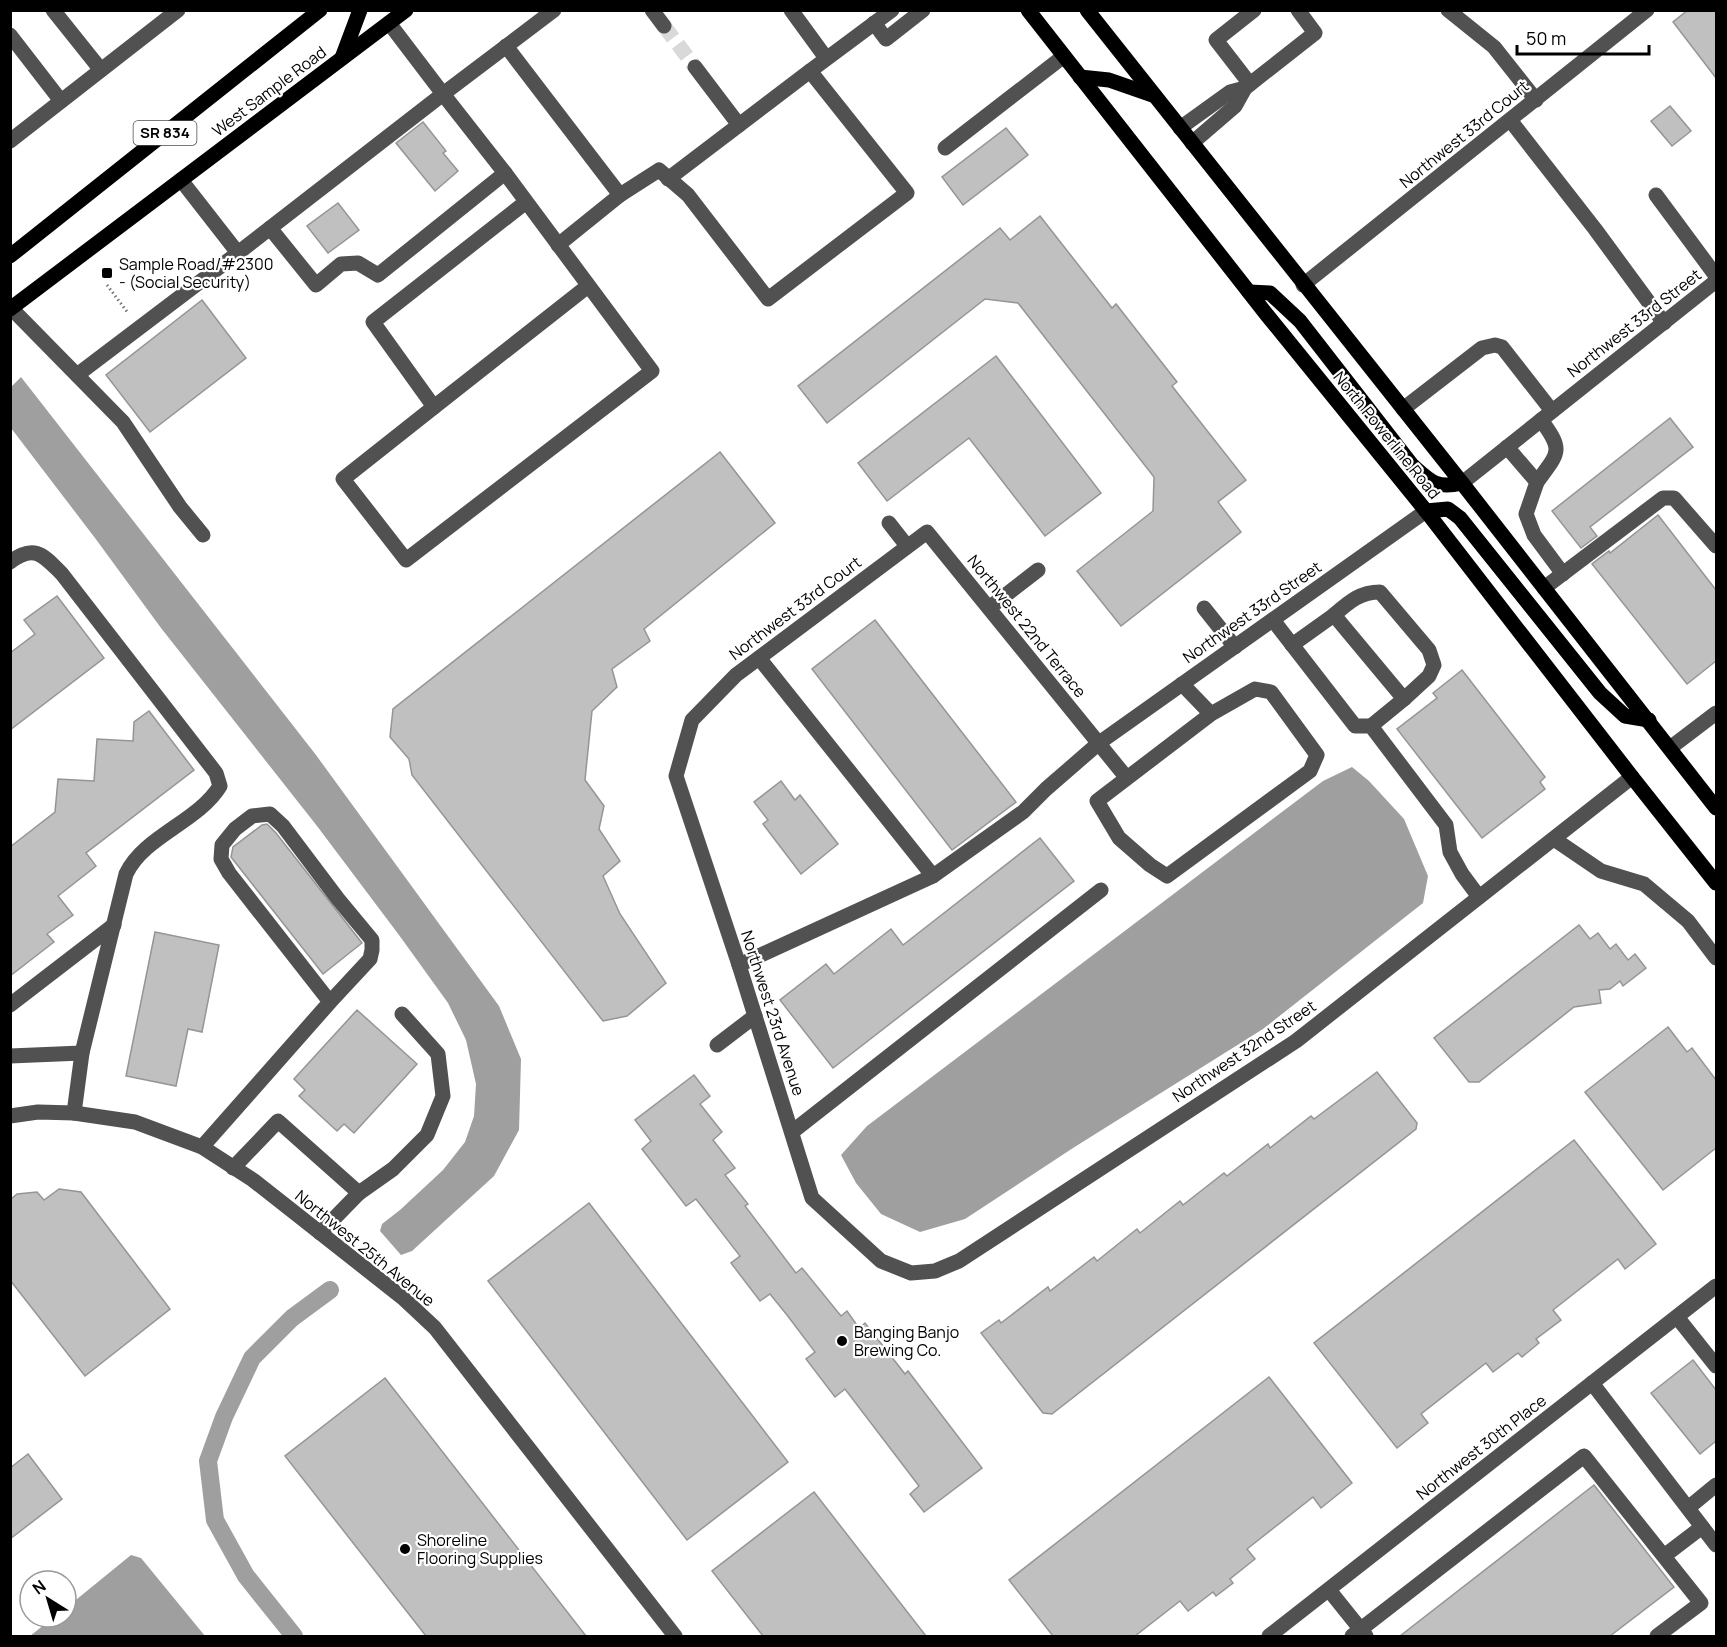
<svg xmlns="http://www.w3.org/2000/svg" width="1727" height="1647" font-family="Manrope,sans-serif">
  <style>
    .water { fill: #9f9f9f }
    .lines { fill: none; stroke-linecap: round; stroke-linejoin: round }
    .canal { stroke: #9f9f9f; stroke-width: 18 }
    .building { fill: #c0c0c0; stroke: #959595; stroke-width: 1.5 }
    .minor-tunnel { stroke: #d9d9d9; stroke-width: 15; stroke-dasharray: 15 8; stroke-linecap: butt }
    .path { stroke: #737373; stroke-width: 3; stroke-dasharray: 1.5 3; stroke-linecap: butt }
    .minor { stroke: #515151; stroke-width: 15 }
    .major { stroke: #000; stroke-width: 15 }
    .poi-dot { fill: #000; stroke: #fff; stroke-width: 2 }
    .labels { text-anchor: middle; stroke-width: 4.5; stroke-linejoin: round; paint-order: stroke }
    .shield { fill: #fff; stroke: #4c4c4c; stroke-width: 1.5 }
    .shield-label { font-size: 15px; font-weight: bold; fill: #000 }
    .street-label { font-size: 16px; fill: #000; stroke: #fff }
    .poi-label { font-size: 16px; fill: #000; stroke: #fff; text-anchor: start }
  </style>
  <rect width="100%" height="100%" fill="#fff"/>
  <!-- water -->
  <g class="water">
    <polygon points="21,377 316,755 499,1006 521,1059 519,1130 494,1176 412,1251 401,1255 380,1231 382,1224 400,1210 443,1170 465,1142 474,1116 476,1084 466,1040 448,1003 399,935 317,826 161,628 95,538 11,428 11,387"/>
    <polygon points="1352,767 1369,781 1404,819 1428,876 1423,903 1263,1029 1073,1148 965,1219 920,1232 881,1214 856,1183 841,1155 867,1126 1323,781"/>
    <polygon points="131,1555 141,1558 205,1636 30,1636 54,1617 66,1617 66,1608"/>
  </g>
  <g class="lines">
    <!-- canal -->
    <polyline class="canal" points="294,1636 246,1576 215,1520 208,1461 224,1417 252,1358 292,1318 330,1290"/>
  </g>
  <!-- building -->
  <g class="building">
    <polygon points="1688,10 1716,10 1716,78 1673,22"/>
    <polygon points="1670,106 1691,131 1672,146 1651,121"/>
    <polygon points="423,122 446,151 443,153 458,171 435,191 396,143"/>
    <polygon points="1006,128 1028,155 963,205 942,177"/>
    <polygon points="338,203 359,230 328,253 307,226"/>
    <polygon points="1040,216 1112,308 1116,304 1177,382 1172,386 1246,480 1218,502 1241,532 1121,626 1077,571 1153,511 1154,477 1018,303 985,299 827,423 798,386 1000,228 1010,240"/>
    <polygon points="202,300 246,358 150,432 106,375"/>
    <polygon points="996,356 1101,493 1045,536 969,438 887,501 858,463"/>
    <polygon points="1670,418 1693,447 1590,527 1597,536 1581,548 1552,511"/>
    <polygon points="720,452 775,523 644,629 650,641 612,669 617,687 592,711 585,780 604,806 599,829 620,861 603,876 620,914 666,983 627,1016 603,1021 412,775 409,759 390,737 393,709"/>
    <polygon points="1658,515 1716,590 1716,661 1687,684 1592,564 1609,551 1610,553"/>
    <polygon points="57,596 104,658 10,730 10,653 35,634 24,620"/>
    <polygon points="875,620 1016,802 952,850 812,669"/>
    <polygon points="1462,670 1545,777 1540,782 1545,789 1482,838 1397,729 1437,698 1433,693"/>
    <polygon points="149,711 194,770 86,853 96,866 58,896 73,915 47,934 54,942 10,976 10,847 55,812 58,779 94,781 97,739 133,741 134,722"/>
    <polygon points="781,781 795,800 800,795 838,844 801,874 763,824 768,820 754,802"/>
    <polygon points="267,824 276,833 362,943 323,974 231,857 233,847 262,825"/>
    <polygon points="1040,838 1074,881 833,1068 780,1000 826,964 834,974 891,929 903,945"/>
    <polygon points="1579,925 1590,939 1598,933 1610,949 1616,944 1628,960 1635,954 1646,968 1623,986 1620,981 1610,989 1599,990 1601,1003 1574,1007 1479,1082 1469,1082 1434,1038"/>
    <polygon points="155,932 219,945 202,1032 188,1029 176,1086 126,1076"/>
    <polygon points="357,1010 417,1064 354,1133 344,1124 337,1131 299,1096 305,1090 294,1079"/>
    <polygon points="1668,1027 1687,1052 1692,1048 1716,1080 1716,1148 1663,1190 1585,1092"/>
    <polygon points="1377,1072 1417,1123 1416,1129 1052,1414 1043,1413 981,1333 999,1320 1001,1323 1048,1287 1050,1291 1094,1257 1097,1261 1137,1229 1140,1233 1180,1201 1183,1205 1224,1173 1227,1176 1268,1144 1270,1148 1311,1116 1314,1119"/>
    <polygon points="694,1075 710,1096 700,1104 722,1132 713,1140 735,1168 725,1175 748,1204 745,1206 796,1273 802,1268 841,1316 847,1311 859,1328 865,1323 905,1374 908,1371 982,1468 924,1512 910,1494 919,1486 845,1389 835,1397 806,1359 815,1352 787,1315 770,1294 760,1301 731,1263 740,1256 696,1199 686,1206 642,1149 651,1141 635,1120"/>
    <polygon points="1574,1140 1656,1244 1625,1269 1618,1259 1553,1310 1561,1320 1536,1339 1539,1343 1522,1357 1518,1353 1493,1372 1486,1363 1421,1414 1428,1423 1397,1448 1314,1343"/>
    <polygon points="59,1189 81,1192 170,1309 85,1376 10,1280 10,1200 17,1194 37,1192 44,1200"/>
    <polygon points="589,1203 788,1462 687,1540 488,1281"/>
    <polygon points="1693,1360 1716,1390 1716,1441 1700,1454 1651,1393"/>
    <polygon points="1269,1377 1352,1483 1321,1508 1313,1497 1247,1549 1255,1559 1230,1579 1233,1583 1216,1596 1213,1592 1188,1611 1180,1601 1135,1636 1053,1636 1009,1580"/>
    <polygon points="385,1378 586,1636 426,1636 285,1456"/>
    <polygon points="28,1454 62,1499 10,1539 10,1468"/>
    <polygon points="1594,1485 1674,1587 1610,1636 1400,1636"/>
    <polygon points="814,1492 926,1636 763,1636 712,1571"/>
  </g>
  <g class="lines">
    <!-- minor-tunnel -->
    <polyline class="minor-tunnel" points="664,26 695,67"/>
    <!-- path -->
    <polyline class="path" points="107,285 128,313"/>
    <!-- minor -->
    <g class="minor">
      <polyline points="53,10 101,70"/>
      <polyline points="652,10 664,26"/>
      <polyline points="791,10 826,58"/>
      <polyline points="1448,10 1494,47 1536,100"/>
      <polyline points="874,23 886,39 923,10"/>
      <polyline points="10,35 61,101"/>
      <polyline points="506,46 620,195 659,170 688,195 768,299 907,193 810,71 892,10"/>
      <polyline points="695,67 739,125"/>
      <polyline points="1250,84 1216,40 1254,10"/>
      <polyline points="1510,120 1595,229 1664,323"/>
      <polyline points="1180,128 1230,92 1245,88 1315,33 1298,10"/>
      <polyline points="10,141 178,10"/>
      <polyline points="1192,143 1235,106 1245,88"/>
      <polyline points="945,148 1064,56"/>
      <path d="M 505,173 C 554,239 603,305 652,371 L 406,560 L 343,479 L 434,407 L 373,322 L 526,202"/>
      <polyline points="668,179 810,71"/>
      <polyline points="1656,195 1716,276"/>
      <polyline points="270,228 316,285 341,264 358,263 378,275 505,173 443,94 554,10"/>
      <polyline points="558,245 620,195"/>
      <polyline points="238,253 443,94 389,23"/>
      <polyline points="1303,285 1647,10"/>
      <polyline points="10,307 123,422 180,507 203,535"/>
      <polyline points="77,375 238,253 181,180"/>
      <polyline points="434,407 588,286"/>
      <polyline points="1403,409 1482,348 1495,345 1502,347 1552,411"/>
      <polyline points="1507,447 1537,482 1526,514 1534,535 1563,574"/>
      <path d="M 1537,482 C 1559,452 1564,451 1541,420"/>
      <polyline points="1462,483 1716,281"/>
      <polyline points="889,523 907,546"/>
      <path d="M 10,562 C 35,543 44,556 62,574 L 216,773 L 220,786 C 198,822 144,836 126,874 L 82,1053 L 74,1113"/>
      <polyline points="1544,588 1663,498 1674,498 1716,546"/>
      <polyline points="989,608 1038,570"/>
      <polyline points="1204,608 1235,647"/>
      <path d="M 1334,615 C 1349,602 1360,592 1380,592 L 1429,650 L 1434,665 L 1429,676 L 1404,699"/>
      <polyline points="1273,620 1355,726 1371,726 1446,825 1450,852 1462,874 1479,897"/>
      <polyline points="1292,645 1334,615 1404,699 1371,726"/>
      <polyline points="759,658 933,876"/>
      <polyline points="1182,684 1211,714 1255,689 1271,692 1317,755 1310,771 1167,876 1150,865 1119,838 1097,801 1211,714"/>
      <polyline points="1670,748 1716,713"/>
      <polyline points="1126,777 927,532 736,675 692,720 676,776 739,965 812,1198 881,1261 911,1273 935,1271 959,1261 1296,1041 1632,777"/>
      <polyline points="1554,839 1601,871 1644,884 1688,921 1716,958"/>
      <polyline points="739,965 933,876 1023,812 1046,789 1099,743 1426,511"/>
      <polyline points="10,1005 114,925"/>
      <polyline points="717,1045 755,1016"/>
      <polyline points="10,1056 82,1053"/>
      <polyline points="10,1116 38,1112 74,1113 135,1122 202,1147 253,1180 403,1298 435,1328 675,1636"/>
      <polyline points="792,1132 1101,890"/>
      <polyline points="202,1147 330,1002 229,873 221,859 222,845 235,829 252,816 270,814 283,826 338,899 372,940 372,950 370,959 330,1002"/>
      <polyline points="233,1168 278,1121 359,1193 320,1233"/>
      <polyline points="359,1193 393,1169 427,1135 443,1096 438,1054 402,1014"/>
      <polyline points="1677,1317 1716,1366"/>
      <polyline points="1592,1383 1716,1545"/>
      <polyline points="1688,1508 1716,1485"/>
      <polyline points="1664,1556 1702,1527"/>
      <polyline points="1329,1590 1366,1636"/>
      <polyline points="1269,1636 1716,1286"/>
      <polyline points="1352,1636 1584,1456 1701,1603 1657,1636"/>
    </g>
    <!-- major -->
    <g class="major">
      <polyline points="1028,10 1267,315 1426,511 1632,777 1716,883"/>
      <polyline points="1087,10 1462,483 1716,808"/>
      <polyline points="342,58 360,10"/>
      <polyline points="1080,77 1109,80 1155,96"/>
      <polyline points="10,256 320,10"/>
      <path d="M 1249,292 L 1270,293 L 1300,321 L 1412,465 C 1431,482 1436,489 1462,483"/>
      <polyline points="10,309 406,10"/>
      <polyline points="1426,511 1448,509 1460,518 1600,693 1625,716 1649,720"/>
    </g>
  </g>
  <!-- markers -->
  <g class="poi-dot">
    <rect x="101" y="267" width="12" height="12" rx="3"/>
    <circle cx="842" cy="1341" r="6"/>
    <circle cx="405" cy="1549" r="6"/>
  </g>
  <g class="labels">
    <!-- shield labels -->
    <rect class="shield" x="133.5" y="121" width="63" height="24" rx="4.5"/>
    <g class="shield-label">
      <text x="165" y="138">SR 834</text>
    </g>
    <!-- street labels -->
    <g class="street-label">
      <text transform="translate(269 91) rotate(-37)" y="6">West Sample Road</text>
      <text transform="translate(1464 134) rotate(-39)" y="6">Northwest 33rd Court</text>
      <text transform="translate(1634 323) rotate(-38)" y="6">Northwest 33rd Street</text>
      <text transform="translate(1387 435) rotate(51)" y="6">North Powerline Road</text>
      <text transform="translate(795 608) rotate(-37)" y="6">Northwest 33rd Court</text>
      <text transform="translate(1252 612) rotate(-35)" y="6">Northwest 33rd Street</text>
      <text transform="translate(1027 626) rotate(51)" y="6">Northwest 22nd Terrace</text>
      <text transform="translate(773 1013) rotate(72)" y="6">Northwest 23rd Avenue</text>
      <text transform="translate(1244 1051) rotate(-34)" y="6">Northwest 32nd Street</text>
      <text transform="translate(365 1248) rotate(39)" y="6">Northwest 25th Avenue</text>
      <text transform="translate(1481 1447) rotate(-38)" y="6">Northwest 30th Place</text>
    </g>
    <!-- poi labels -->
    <g class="poi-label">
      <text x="119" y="270">Sample Road/#2300<tspan x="119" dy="18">- (Social Security)</tspan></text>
      <text x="854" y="1338">Banging Banjo<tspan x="854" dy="18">Brewing Co.</tspan></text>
      <text x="417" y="1546">Shoreline<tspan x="417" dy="18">Flooring Supplies</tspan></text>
    </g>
  </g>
  <!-- border -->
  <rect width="1727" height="1647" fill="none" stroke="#000000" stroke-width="24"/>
  <!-- north arrow -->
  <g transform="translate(48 1599) rotate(323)"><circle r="28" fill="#ffffff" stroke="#999999" stroke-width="1.5"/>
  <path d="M0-4.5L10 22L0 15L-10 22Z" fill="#000000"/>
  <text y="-9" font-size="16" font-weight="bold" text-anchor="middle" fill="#000000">N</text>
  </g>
  <!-- scale -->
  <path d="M1517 45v9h132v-9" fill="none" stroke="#000000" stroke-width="3"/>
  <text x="1526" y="45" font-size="18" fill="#000000" stroke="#ffffff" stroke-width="4.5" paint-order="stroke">50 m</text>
</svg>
